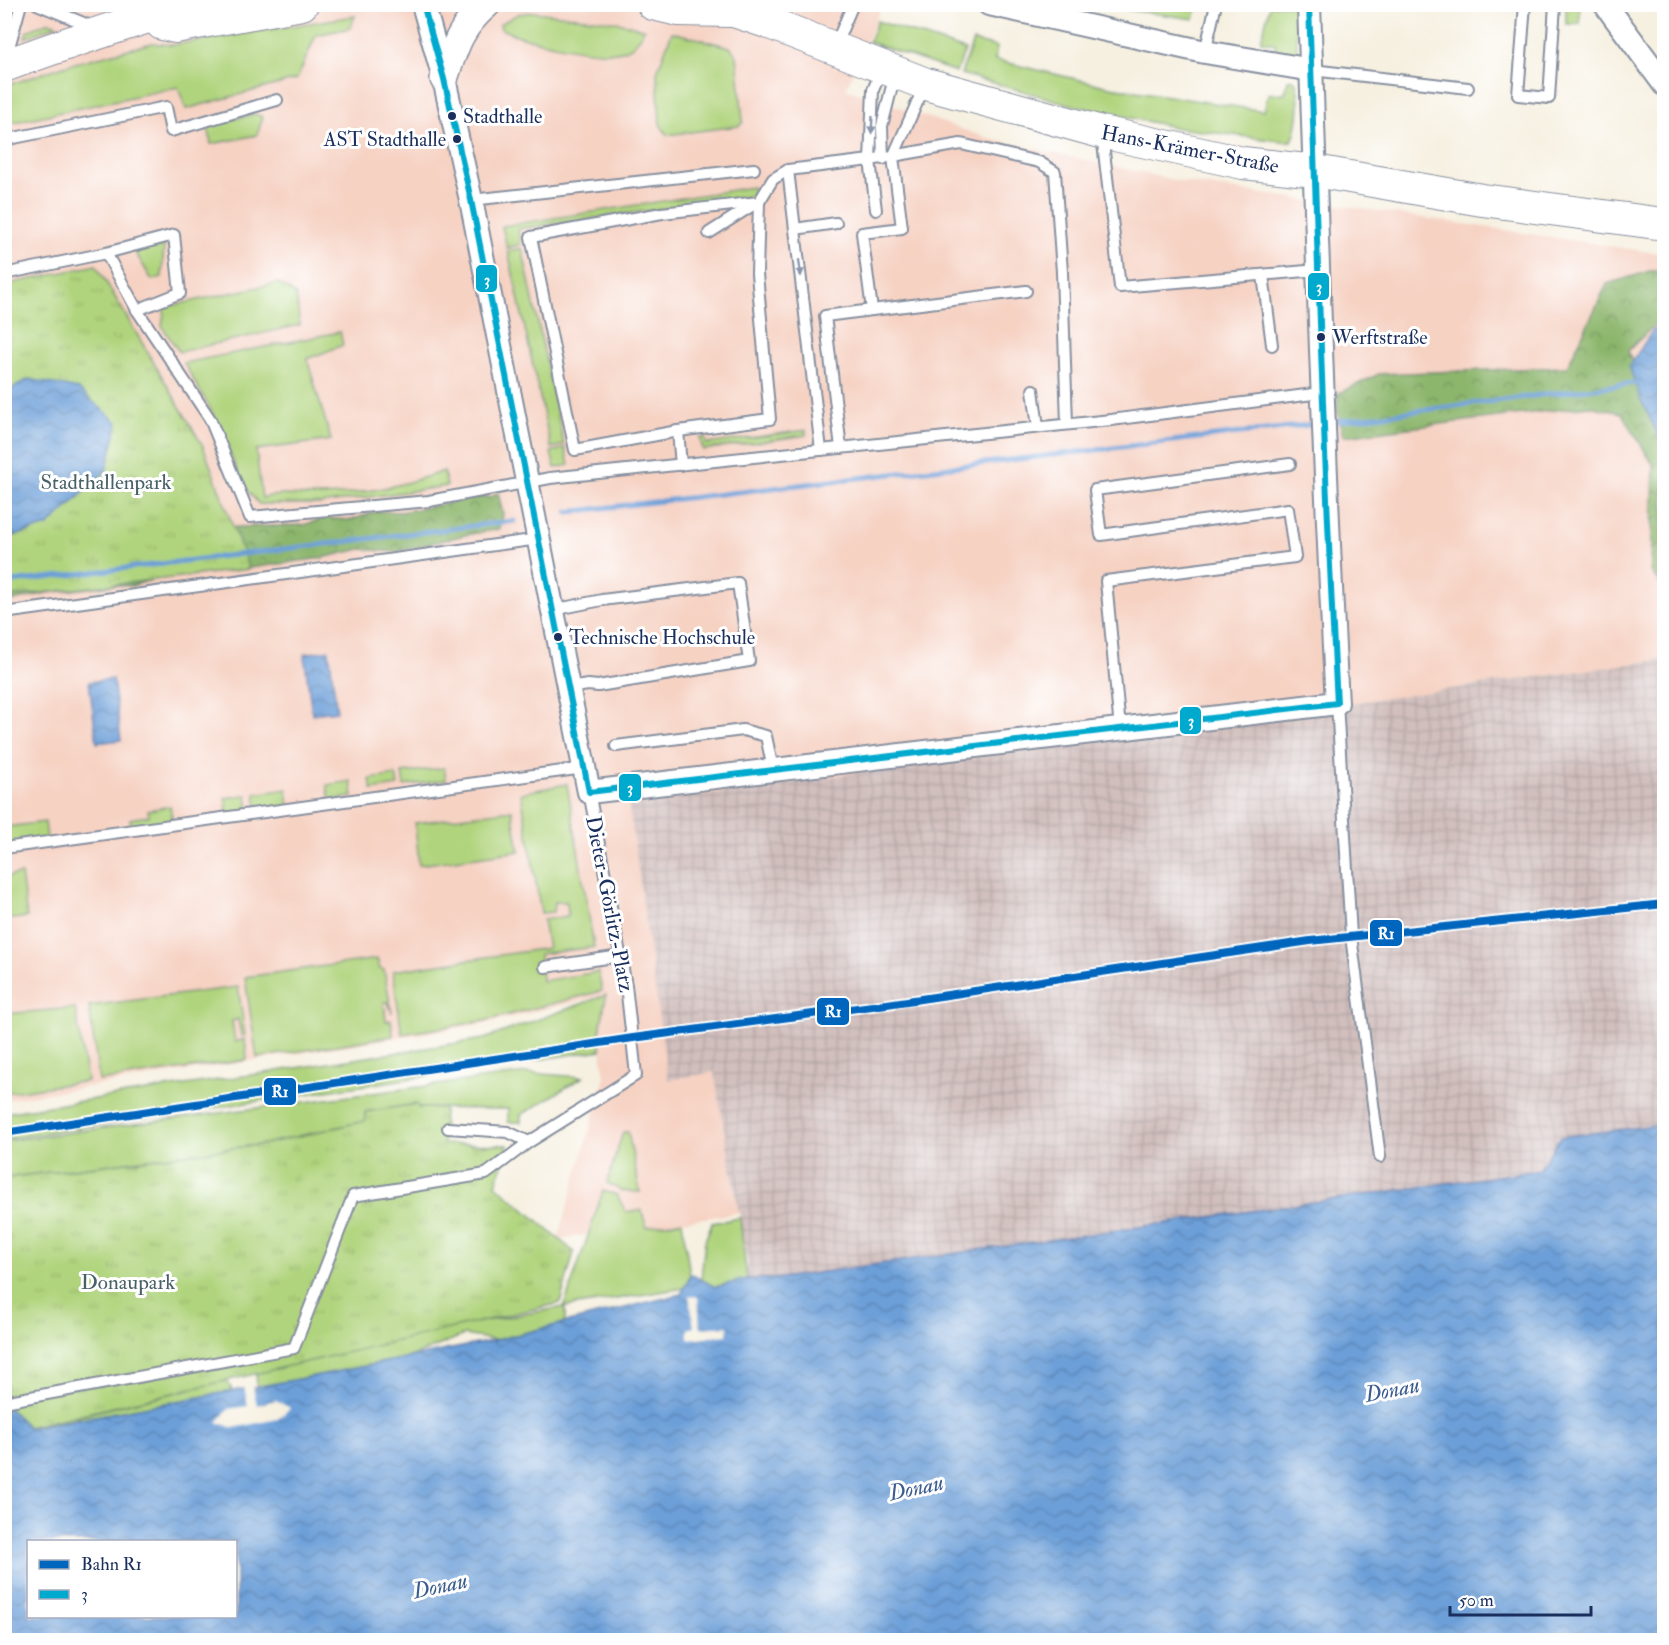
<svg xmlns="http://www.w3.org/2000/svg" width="1669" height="1645" font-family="'IM FELL Double Pica',serif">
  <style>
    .built { fill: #f6d2c3 }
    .industrial { fill: url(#industrial-grid) }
    .green { fill: #b0d47d; stroke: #66826e; stroke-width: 1.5 }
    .forest { fill: url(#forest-crowns); stroke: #547265; stroke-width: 1.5 }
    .park { fill: url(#park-tufts); stroke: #66826e; stroke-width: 1.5 }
    .water { fill: url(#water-waves); stroke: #44679b; stroke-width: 1.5; fill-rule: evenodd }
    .pier { fill: #f6f0e0 }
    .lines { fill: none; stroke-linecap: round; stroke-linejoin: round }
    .stream { stroke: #6c9fd8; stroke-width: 5 }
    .service-casing { stroke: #88909f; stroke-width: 14 }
    .minor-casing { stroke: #88909f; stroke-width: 26 }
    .tertiary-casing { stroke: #88909f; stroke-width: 30 }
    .secondary-casing { stroke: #88909f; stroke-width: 34 }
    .service { stroke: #fff; stroke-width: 10 }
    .minor { stroke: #fff; stroke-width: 22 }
    .tertiary { stroke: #fff; stroke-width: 27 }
    .secondary { stroke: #fff; stroke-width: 32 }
    .bus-1-casing { stroke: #fff; stroke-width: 10 }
    .bus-1 { stroke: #00a9ce; stroke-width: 6 }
    .rail-1-casing { stroke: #fff; stroke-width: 12 }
    .rail-1 { stroke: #0065bd; stroke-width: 8 }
    .oneway { fill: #8d97ae }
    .bus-dot { fill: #1b2f5e; stroke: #fff; stroke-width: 2 }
    .labels { text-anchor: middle; stroke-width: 6; stroke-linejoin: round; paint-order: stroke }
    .bus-label { font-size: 20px; fill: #1b2f5e; stroke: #fff; text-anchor: start }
    .street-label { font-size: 21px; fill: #1b2f5e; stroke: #fff }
    .park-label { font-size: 21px; fill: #486167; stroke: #fff }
    .water-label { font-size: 22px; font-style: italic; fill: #3b5c8f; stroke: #fff }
    .line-badge { stroke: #fff; stroke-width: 2 }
    .badge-label { font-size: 16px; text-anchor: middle; font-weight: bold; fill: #fff }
  </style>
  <defs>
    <pattern id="industrial-grid" width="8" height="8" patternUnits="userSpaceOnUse" patternTransform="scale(1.5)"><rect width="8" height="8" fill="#d1bfbd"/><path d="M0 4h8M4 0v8" fill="none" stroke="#b3a4a5"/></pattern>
    <pattern id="forest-crowns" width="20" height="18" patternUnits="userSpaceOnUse" patternTransform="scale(1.5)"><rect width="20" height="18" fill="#8cb66c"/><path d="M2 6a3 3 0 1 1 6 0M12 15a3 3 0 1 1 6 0" fill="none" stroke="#72945c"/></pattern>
    <pattern id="park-tufts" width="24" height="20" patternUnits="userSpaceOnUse" patternTransform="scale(1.5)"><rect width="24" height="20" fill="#b0d47d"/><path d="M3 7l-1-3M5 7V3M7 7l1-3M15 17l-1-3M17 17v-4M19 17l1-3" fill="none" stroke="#97b66e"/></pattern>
    <pattern id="water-waves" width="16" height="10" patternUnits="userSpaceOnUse" patternTransform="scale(1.5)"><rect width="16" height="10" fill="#6c9fd8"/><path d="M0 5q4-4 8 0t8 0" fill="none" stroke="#5882b2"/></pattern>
  </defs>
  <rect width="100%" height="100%" fill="#fff"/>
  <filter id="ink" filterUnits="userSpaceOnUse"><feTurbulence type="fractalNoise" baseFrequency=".0167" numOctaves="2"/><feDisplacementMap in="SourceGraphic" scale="12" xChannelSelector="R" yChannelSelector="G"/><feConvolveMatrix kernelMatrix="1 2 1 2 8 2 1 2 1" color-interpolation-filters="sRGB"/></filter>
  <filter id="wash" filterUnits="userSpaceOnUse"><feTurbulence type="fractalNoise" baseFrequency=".008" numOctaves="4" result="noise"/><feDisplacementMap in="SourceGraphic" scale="24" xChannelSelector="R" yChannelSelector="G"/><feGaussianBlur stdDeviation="1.35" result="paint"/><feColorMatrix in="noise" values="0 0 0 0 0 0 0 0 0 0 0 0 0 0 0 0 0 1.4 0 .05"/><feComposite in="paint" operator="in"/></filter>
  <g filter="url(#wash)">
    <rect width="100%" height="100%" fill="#f6f0e0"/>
    <!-- built -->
    <polygon class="built" points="5,5 882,5 846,89 990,139 1184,182 1664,254 1664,659 629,805 669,1080 714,1072 739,1213 558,1239 605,1077 599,1038 605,995 483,1024 5,1100 5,597 248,569 203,446 96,265 5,285"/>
    <!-- industrial -->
    <polygon class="industrial" points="1664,659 1664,1124 1561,1137 1540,1170 774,1279 747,1279 748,1263 714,1072 668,1080 629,805"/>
    <!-- green -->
    <g class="green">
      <polygon points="1093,5 1198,5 1194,19"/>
      <polygon points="1270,5 1296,5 1297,53 1293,58 1273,59 1276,44 1261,41"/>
      <rect x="1566" y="5" width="14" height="19"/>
      <path d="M 535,12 L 618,22 L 644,29 C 640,39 633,48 622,51 C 598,57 524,40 501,29 L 500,24 L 518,14 Z"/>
      <polygon points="355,16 350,28 316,35 297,79 186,109 178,87 5,124 5,86 64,66 152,43 171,45"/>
      <polygon points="877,21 965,50 956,72 869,42"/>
      <polygon points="49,22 57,25 25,38 27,31"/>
      <polygon points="672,32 730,47 737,56 743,122 739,126 667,135 660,124 657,72"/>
      <path d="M 973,41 L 997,47 L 995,60 L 1110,87 L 1264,111 L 1268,94 L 1285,93 L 1288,80 L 1294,79 C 1302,94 1299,126 1292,141 L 1280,141 L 1178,128 L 1076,106 L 961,74 Z"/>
      <polygon points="255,114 263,117 257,135 211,144 208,125"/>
      <polygon points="752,187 754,196 518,229 521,244 507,248 502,226"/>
      <polygon points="164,245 162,277 152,280 135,252"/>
      <polygon points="522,248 564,445 551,448 508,251"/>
      <polygon points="278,283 296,295 300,325 179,352 162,326 165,307"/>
      <path d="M 340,332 L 343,345 L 307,359 L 331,440 L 256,450 L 262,498 C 283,492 301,497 322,496 C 363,494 405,485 444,471 L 447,486 L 320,504 L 259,504 L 245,488 L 211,410 L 184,363 Z"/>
      <polygon points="806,430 806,435 703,450 700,438 705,437 707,444"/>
      <polygon points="565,448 569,465 555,468 551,452"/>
      <polygon points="444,768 446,780 404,786 402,773"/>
      <polygon points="396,775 398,786 372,790 370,779"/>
      <polygon points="351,781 353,797 330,800 327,785"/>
      <polygon points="567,784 594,947 540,954 542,981 598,972 602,991 484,1021 402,1034 393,971 548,948 543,920 568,916 567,902 554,902 553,912 541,913 521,793"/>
      <polygon points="287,789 289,806 258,811 255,794"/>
      <polygon points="247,795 249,812 228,815 225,798"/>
      <polygon points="170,806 173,822 131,829 130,819 149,816 148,810"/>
      <polygon points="512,810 519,851 419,865 415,823"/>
      <polygon points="45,822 47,839 8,844 6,827"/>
      <polygon points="21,874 27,917 5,920 5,877"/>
      <polygon points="377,959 380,969 384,970 392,1013 388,1002 384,1002 386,1021 391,1020 393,1036 257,1058 245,977"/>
      <polygon points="238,987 245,1035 241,1036 238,1019 232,1021 235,1042 245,1039 247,1060 99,1081 89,1006"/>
      <polygon points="606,995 599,1038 601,1050 5,1139 5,1113 484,1039"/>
      <polygon points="75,1008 87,1081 5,1093 5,1014"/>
      <polygon points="527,1073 583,1077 521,1115 521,1122 508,1122 508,1109 417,1108 417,1104 366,1112 365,1121 265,1144 5,1178 4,1141"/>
      <polygon points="623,1132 628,1132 640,1192 622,1191 607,1183"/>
      <polygon points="603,1191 617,1195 626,1212 642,1210 646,1227 682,1221 690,1275 684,1288 565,1307 565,1323 495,1340 464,1335 410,1357 257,1387 256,1372 312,1352 564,1307"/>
      <polygon points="740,1218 747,1279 715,1287 701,1279 705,1241 712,1223"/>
      <polygon points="226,1380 233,1391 29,1428"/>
    </g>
    <!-- forest -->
    <g class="forest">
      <polygon points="1650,271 1664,271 1664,307 1657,322 1628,351 1664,447 1664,589 1651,571 1654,466 1622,413 1589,406 1343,436 1337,409 1337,394 1379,374 1567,367 1607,284"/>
      <polygon points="498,493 503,514 500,529 465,535 396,552 361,549 322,558 228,571 188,570 131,586 114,585 46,593 5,603 5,558 209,528 303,525 326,518 351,520 378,511 401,512 485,496 489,498"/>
    </g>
    <!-- park -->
    <g class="park">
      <polygon points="96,265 203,446 249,569 5,597 4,285"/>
      <polygon points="417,1104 418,1108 444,1108 443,1144 508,1145 496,1185 574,1252 560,1303 5,1432 5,1178 265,1144 365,1121 365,1112"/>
    </g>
    <!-- water -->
    <g class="water">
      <polygon points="1664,325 1664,447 1641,400 1629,366 1653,330"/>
      <polygon points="29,379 78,389 118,423 106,471 48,526 7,538 5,392"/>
      <polygon points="329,650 337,711 312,714 304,654"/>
      <polygon points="113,679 121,740 97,743 89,682"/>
      <path d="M 1664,1124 L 1664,1640 L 5,1640 L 4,1403 L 29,1428 L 304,1378 L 492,1341 L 681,1294 L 691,1274 L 715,1287 L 747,1279 L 774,1279 L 1539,1170 L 1560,1137 ZM 28,1542 L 236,1542 L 236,1616 L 28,1616 Z"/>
    </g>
    <!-- pier -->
    <g class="pier">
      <polygon points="689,1295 698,1297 700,1328 728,1326 727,1335 688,1339 688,1329 694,1327"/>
      <polygon points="252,1384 257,1405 276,1400 290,1408 278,1419 233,1428 217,1422 229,1409 248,1406 244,1386"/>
    </g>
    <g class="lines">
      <!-- stream -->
      <g class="stream">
        <polyline points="1329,422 1635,383"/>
        <polyline points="568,512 1317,424"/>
        <polyline points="4,583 514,521"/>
      </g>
    </g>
  </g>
  <g filter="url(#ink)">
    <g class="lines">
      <defs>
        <g id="service">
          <polyline points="37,4 93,27"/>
          <polyline points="1525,4 1518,95 1549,98 1555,4"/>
          <polyline points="835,46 853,4"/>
          <polyline points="1205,52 1216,4"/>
          <polyline points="5,62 21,4"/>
          <polyline points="1312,70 1468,88"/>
          <polyline points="1102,135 1120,287 1318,270"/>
          <polyline points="4,140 166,107 171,131 277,100"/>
          <polyline points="883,159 882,126 895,74"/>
          <polyline points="471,200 754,169"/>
          <polyline points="759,202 757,274 770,419 678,431 575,450 531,237 662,213 759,202 773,179 788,170"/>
          <polyline points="876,210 870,160 961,144 1039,162 1055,172 1062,272 1067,424"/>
          <polyline points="795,229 836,223"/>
          <polyline points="709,233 756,203"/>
          <polyline points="106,253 174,235 180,293 137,310"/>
          <polyline points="4,274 106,253 137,310 210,419 250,517 429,501 550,478 1111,420 1321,393"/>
          <polyline points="1263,275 1272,345"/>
          <polyline points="872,310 1026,291"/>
          <polyline points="1033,390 1038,427"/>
          <polyline points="678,431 681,465"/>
          <polyline points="841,448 825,316 872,310 862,233 902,228 893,157 924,87"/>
          <polyline points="821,450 788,170 870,160 873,90 882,69"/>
          <polyline points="553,610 602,600 738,583 749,661 598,686 588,685 569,688"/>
          <polyline points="4,613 539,539"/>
          <polyline points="1337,703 1351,936 1380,1157"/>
          <polyline points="1120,729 1106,581 1295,557 1288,509 1101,535 1095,490 1290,464"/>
          <polyline points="616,746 743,730 766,736 773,769"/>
          <polyline points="4,848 584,768"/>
          <polyline points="545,967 621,956"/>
          <polyline points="448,1128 508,1132 529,1142"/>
          <polyline points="4,1402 294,1348 353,1196 486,1174 529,1142 636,1075 626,985 589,792"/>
        </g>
        <g id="minor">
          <path d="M 423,4 L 444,79 L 471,200 L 589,792 L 1337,703 C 1324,470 1317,237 1309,4"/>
          <polyline points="989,4 1205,52 1312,70"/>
          <polyline points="1605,4 1664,84"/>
        </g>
        <path id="tertiary" d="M 444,79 C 455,46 460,27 487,4"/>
        <g id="secondary">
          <polyline points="653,4 678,10 731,11"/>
          <polyline points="713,4 767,22 926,84 1101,132 1243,163 1315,171 1482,200 1664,224"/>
          <polyline points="162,24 175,27 302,4"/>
          <path d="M 4,66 C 66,43 128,23 190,4"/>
        </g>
      </defs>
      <!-- service casing -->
      <use href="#service" class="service-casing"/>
      <!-- minor casing -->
      <use href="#minor" class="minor-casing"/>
      <!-- tertiary casing -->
      <use href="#tertiary" class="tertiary-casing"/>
      <!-- secondary casing -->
      <use href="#secondary" class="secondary-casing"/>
      <!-- service -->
      <use href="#service" class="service"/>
      <!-- minor -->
      <use href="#minor" class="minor"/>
      <!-- tertiary -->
      <use href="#tertiary" class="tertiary"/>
      <!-- secondary -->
      <use href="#secondary" class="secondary"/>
      <defs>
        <path id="bus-1" d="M 423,4 L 444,79 L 471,200 L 589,792 L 1337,703 C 1324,470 1317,237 1309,4"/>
      </defs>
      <!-- bus-1 casing -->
      <use href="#bus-1" class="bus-1-casing"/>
      <!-- bus-1 -->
      <use href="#bus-1" class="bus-1"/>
      <defs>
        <polyline id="rail-1" points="4,1133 633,1038 887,1004 1310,941 1664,904"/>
      </defs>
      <!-- rail-1 casing -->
      <use href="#rail-1" class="rail-1-casing"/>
      <!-- rail-1 -->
      <use href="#rail-1" class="rail-1"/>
    </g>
    <!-- one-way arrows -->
    <defs><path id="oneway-solid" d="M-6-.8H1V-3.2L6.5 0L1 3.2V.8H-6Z" transform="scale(1.5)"/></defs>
    <g class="oneway">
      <use href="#oneway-solid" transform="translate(872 125) rotate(93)"/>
      <use href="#oneway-solid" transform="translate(800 268) rotate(83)"/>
    </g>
  </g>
  <!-- markers -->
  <g class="bus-dot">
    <circle cx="452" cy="116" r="5"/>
    <circle cx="457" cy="139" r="5"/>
    <circle cx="1321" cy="337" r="5"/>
    <circle cx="558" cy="637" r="5"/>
  </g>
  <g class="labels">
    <!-- bus labels -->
    <g class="bus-label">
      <text x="463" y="123">Stadthalle</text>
      <text x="446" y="146" text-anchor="end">AST Stadthalle</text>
      <text x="1332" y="344">Werftstraße</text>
      <text x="569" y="644">Technische Hochschule</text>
    </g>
    <!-- street labels -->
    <g class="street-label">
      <text transform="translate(1190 149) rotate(11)" y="7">Hans-Krämer-Straße</text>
      <text transform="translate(610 904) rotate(79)" y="7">Dieter-Görlitz-Platz</text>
    </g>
    <!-- park labels -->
    <g class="park-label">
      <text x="106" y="489">Stadthallenpark</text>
      <text x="128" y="1289">Donaupark</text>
    </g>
    <!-- water labels -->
    <g class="water-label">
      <text transform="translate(1392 1389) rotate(-11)" y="8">Donau</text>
      <text transform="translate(916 1487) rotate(-12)" y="8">Donau</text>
      <text transform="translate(440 1585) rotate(-12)" y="8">Donau</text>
    </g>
  </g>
  <g class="line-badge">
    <rect x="475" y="264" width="23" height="29" rx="6" fill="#00a9ce"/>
    <rect x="1307" y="272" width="23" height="29" rx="6" fill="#00a9ce"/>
    <rect x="1179" y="706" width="23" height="29" rx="6" fill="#00a9ce"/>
    <rect x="618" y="773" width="24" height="29" rx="6" fill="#00a9ce"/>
    <rect x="1369" y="919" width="34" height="28" rx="6" fill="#0065bd"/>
    <rect x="816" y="997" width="34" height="29" rx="6" fill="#0065bd"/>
    <rect x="263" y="1077" width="34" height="29" rx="6" fill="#0065bd"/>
  </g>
  <g class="badge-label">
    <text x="487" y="285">3</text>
    <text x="1319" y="292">3</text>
    <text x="1191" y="726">3</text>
    <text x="630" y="793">3</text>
    <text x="1386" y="939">R1</text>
    <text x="833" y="1017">R1</text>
    <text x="280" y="1097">R1</text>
  </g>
  <!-- margin -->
  <rect width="1669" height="1645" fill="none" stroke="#fff" stroke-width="24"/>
  <!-- legend -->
  <rect x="27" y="1540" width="210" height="78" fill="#ffffff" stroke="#a4acbf" stroke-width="1.5"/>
  <rect x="39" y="1560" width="30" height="9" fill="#0065bd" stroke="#a4acbf" stroke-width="1.5"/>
  <text x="81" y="1570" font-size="18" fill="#1b2f5e">Bahn R1</text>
  <rect x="39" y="1590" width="30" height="9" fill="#00a9ce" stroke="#a4acbf" stroke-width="1.5"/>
  <text x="81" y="1600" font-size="18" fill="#1b2f5e">3</text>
  <!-- scale -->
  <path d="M1450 1606v9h141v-9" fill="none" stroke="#1b2f5e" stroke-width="3"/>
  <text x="1459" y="1606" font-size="18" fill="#1b2f5e" stroke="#ffffff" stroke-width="4.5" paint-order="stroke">50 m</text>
</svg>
